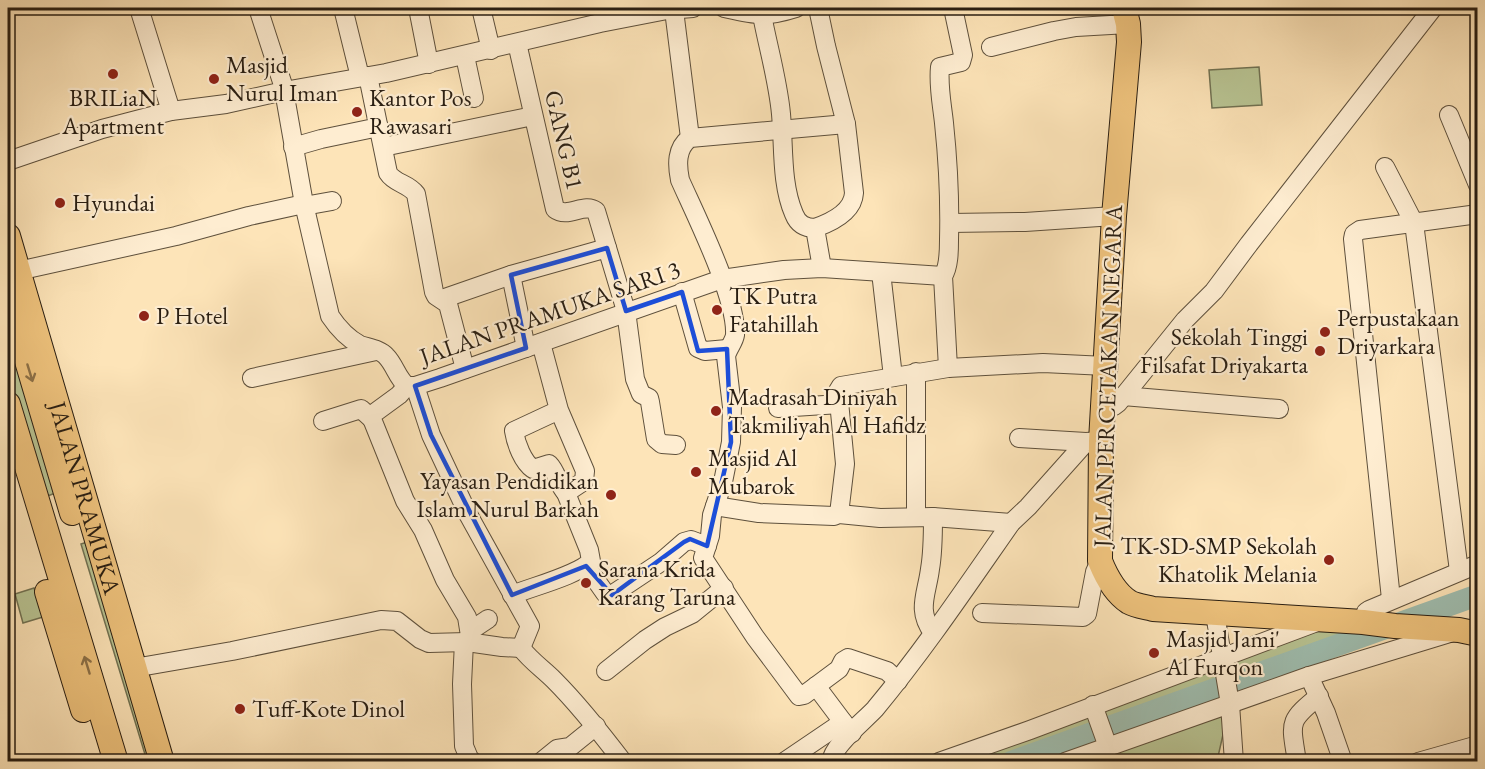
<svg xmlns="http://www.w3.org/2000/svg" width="1485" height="769" font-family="'EB Garamond',serif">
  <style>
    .green { fill: #b9c594; stroke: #717253; stroke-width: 1.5 }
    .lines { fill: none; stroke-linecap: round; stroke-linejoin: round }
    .river { stroke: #9fbeb0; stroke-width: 22 }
    .minor-casing { stroke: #5e503c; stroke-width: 20 }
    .major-casing { stroke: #291e12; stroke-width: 26 }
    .minor { stroke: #feedd1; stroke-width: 18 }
    .major { stroke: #eec27c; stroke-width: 24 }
    .oneway { stroke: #8c7047 }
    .marked { fill: none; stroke: #1d4ed8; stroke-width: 4.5; stroke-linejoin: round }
    .poi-dot { fill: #8f2418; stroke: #feedd1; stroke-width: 2 }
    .labels { text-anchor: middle; stroke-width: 4.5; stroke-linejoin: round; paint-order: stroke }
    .poi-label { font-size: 24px; fill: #291e12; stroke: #feedd1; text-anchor: start }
    .street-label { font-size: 24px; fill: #291e12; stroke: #feedd1 }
  </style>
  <rect width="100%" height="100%" fill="#fde4b8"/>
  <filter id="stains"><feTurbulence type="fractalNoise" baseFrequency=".00333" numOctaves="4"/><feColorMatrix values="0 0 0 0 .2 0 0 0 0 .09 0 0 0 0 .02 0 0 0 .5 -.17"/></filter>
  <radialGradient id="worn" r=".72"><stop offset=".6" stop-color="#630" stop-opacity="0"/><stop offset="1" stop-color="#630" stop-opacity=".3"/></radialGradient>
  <!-- green -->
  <g class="green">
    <polygon points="1259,67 1262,105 1212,108 1209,70"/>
    <polygon points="8,324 58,492 45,497 8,374"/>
    <polygon points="97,539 162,761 147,761 81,544"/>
    <polygon points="34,588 43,617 23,623 15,594"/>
    <polygon points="1339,622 1392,626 1226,686 1230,704 1217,761 938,762"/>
  </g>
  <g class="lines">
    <!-- river -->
    <polyline class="river" points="1011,762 1478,595"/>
    <defs>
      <g id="minor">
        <polyline points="139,8 171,111"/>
        <path d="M 258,8 L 283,85 L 304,204 L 330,316 C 338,328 347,338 360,345 C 368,348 380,349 386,356 C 395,365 397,378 407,386 L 415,386 L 440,378 L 722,279 L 784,270 L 822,268 L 943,276"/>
        <polyline points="343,8 360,77"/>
        <polyline points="418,8 429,64"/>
        <polyline points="481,8 491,50"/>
        <path d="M 724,8 C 755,15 765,18 796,8"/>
        <path d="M 818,8 L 826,46 L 846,124 L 854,193 C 853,212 832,222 815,228 L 822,268"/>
        <polyline points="674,10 690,138"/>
        <path d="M 762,15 C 768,47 778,81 781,114 C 784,147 781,184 794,214 C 798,224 805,228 815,228"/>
        <path d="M 517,43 L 555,209 C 568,219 584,202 596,211 L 626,311 L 635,379 L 641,394 L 649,398 L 650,402 L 656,439 L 662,444 L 676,445"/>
        <polyline points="991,47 1054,31 1076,27 1128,24"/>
        <polyline points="465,56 474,98"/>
        <path d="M 368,76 L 388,173 C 395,184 408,183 416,194 L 434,292 L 436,296 L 448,304 L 465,369"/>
        <polyline points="1449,115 1478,185"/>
        <path d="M 846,124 L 690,138 C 676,148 677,165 680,180 C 696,216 737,298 735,335 C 734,342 728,348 726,356 L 732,407 L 731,442 L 723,482 L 712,515 L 710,536 L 703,558 L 755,637 L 799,696 L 804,695 L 839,669 L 843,661 L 848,658 L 887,671 L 898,681"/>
        <polyline points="293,147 321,139 374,128 378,125"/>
        <polyline points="383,147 533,116"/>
        <polyline points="8,161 102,129 171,111 226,104 284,91 386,73 600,23 667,10 693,8"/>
        <polyline points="1385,167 1414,223 1459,571"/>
        <polyline points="304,206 332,201"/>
        <polyline points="950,223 1025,222 1114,216"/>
        <polyline points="18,271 176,236 249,216 304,204"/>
        <polyline points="881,272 893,377"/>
        <polyline points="511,275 526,348"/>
        <polyline points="682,292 698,348 705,351 727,349"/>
        <polyline points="442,299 511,275 607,248"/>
        <path d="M 541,343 L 559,410 L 585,471 L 584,481 L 566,493 C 558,485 557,472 549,464 L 533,469 C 523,462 516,444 514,431 L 559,410"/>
        <path d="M 948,368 L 943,276 C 949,267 949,250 949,240 C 950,201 948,161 944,123 C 942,104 938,86 940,67 L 961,62 L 963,55 L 953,8"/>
        <polyline points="916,372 916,517"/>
        <polyline points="252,378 376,351"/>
        <polyline points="407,386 399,395 373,414 372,419 405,501 423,530 445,580 467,617 471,642"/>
        <polyline points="415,386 431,435 469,516 530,626 521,648"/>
        <polyline points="1123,396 1279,409"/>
        <polyline points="778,408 840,404"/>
        <polyline points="1104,410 1114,406 1118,403 1185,320 1214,291 1249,244 1433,8"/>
        <polyline points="323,421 361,409 372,419"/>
        <polyline points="1019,438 1086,442"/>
        <polyline points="715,506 759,513 834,516 839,514 880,518 933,517 1011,523"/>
        <polyline points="839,514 845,464 838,391 841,386 948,368 1043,363 1106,366"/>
        <polyline points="586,566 605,593 610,596 661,562 684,542 691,540 707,546"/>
        <path d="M 512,595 C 531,587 579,575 591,561 L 589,550 L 566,493"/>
        <polyline points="1391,599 1353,239 1354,234 1360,230 1478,214"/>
        <polyline points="982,613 1083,617 1087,614 1095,572 1100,561"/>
        <polyline points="1215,614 1230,704 1234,762"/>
        <polyline points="1363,622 1366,612 1369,610 1478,564"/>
        <polyline points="470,631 488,619"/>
        <path d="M 933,633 C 916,610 927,594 930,569 C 933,552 933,534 933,517"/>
        <polyline points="464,642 462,684 464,746 469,758 473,762"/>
        <path d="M 521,648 C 531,661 543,669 554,680 C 579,705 601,733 623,762"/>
        <polyline points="134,668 232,651 381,620 397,621 420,639 429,643 467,642 502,647 521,648"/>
        <polyline points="606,671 645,640 665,627 692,614 724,588"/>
        <polyline points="1309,676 1326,713 1343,762"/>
        <polyline points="816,686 843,722"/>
        <polyline points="1093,705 1108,747"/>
        <polyline points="541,762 557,749 570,747 596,726"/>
        <polyline points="784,762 843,722 852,733"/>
        <path d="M 831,762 C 832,746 864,721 875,709 C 924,650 967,586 1011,523 L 1028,507 L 1086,442 L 1101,441"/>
        <polyline points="939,762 1030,730 1317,622"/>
        <polyline points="1065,762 1309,676 1450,633"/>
        <path d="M 1297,762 C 1291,722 1287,722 1319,696"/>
        <polyline points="1418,762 1478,745"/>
      </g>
      <g id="major">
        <path d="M 1124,8 L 1128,24 L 1129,42 L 1114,216 L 1101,441 L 1100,561 C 1106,576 1115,593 1129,602 C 1136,606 1146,607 1153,609 L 1363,622 L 1395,626 L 1459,630 L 1478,634"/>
        <path id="s1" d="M 8,236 L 162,762"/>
        <polyline points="8,297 72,513"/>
        <polyline points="8,404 116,762"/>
        <polyline points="47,592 83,710"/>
      </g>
    </defs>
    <!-- minor casing -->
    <use href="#minor" class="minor-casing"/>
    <!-- major casing -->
    <use href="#major" class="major-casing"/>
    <!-- minor -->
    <use href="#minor" class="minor"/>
    <!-- major -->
    <use href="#major" class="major"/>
  </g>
  <!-- one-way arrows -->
  <defs><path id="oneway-shaft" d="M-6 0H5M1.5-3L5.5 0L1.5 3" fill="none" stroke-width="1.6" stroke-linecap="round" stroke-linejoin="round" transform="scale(1.5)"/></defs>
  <g class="oneway">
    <use href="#oneway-shaft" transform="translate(30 373) rotate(73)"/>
    <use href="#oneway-shaft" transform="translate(87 665) rotate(-107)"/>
  </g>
  <!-- marked area -->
  <path class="marked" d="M 607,248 L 626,311 L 682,292 L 698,351 L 727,349 L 731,442 L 707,546 L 690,539 L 684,542 L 612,595 L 586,566 L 512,595 L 431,435 L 415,386 L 526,348 L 511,275 Z"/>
  <!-- markers -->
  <g class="poi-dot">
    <circle cx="113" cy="74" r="6"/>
    <circle cx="214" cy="79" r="6"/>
    <circle cx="357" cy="112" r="6"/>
    <circle cx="60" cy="203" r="6"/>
    <circle cx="717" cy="310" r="6"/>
    <circle cx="144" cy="316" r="6"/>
    <circle cx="1325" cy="332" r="6"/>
    <circle cx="1320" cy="351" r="6"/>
    <circle cx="716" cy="411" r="6"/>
    <circle cx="696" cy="472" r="6"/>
    <circle cx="611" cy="495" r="6"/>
    <circle cx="1329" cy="560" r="6"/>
    <circle cx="586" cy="583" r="6"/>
    <circle cx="1154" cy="653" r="6"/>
    <circle cx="240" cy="709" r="6"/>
  </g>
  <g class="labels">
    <!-- poi labels -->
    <g class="poi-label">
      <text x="226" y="73">Masjid<tspan x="226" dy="28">Nurul Iman</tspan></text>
      <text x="113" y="106" text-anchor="middle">BRILiaN<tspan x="113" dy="28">Apartment</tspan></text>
      <text x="369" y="106">Kantor Pos<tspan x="369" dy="28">Rawasari</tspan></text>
      <text x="72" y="211">Hyundai</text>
      <text x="729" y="304">TK Putra<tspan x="729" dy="28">Fatahillah</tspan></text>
      <text x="156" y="324">P Hotel</text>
      <text x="1337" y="326">Perpustakaan<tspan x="1337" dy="28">Driyarkara</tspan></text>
      <text x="1308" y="345" text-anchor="end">Sekolah Tinggi<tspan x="1308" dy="28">Filsafat Driyakarta</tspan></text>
      <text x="728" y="405">Madrasah Diniyah<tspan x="728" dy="28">Takmiliyah Al Hafidz</tspan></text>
      <text x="708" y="466">Masjid Al<tspan x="708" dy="28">Mubarok</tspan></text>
      <text x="599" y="489" text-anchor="end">Yayasan Pendidikan<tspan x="599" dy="28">Islam Nurul Barkah</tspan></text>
      <text x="1317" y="554" text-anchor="end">TK-SD-SMP Sekolah<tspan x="1317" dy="28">Khatolik Melania</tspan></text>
      <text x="598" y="577">Sarana Krida<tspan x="598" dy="28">Karang Taruna</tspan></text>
      <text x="1166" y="647">Masjid Jami'<tspan x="1166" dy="28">Al Furqon</tspan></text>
      <text x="252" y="717">Tuff-Kote Dinol</text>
    </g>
    <!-- street labels -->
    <g class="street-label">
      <text transform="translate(564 140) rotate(77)" y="8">GANG B1</text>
      <text transform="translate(550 313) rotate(-19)" y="8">JALAN PRAMUKA SARI 3</text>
      <text transform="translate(1108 376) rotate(-88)" y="8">JALAN PERCETAKAN NEGARA</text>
      <text dy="8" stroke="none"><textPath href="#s1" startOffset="273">JALAN PRAMUKA</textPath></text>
    </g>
  </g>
  <!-- margin -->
  <rect width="1485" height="769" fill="none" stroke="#fde4b8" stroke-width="30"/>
  <rect x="9" y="9" width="1467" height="751" fill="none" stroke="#291e12" stroke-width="3"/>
  <rect x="15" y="15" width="1455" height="739" fill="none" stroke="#291e12" stroke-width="1.5"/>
  <rect width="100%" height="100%" filter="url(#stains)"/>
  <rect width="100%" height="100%" fill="url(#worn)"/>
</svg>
